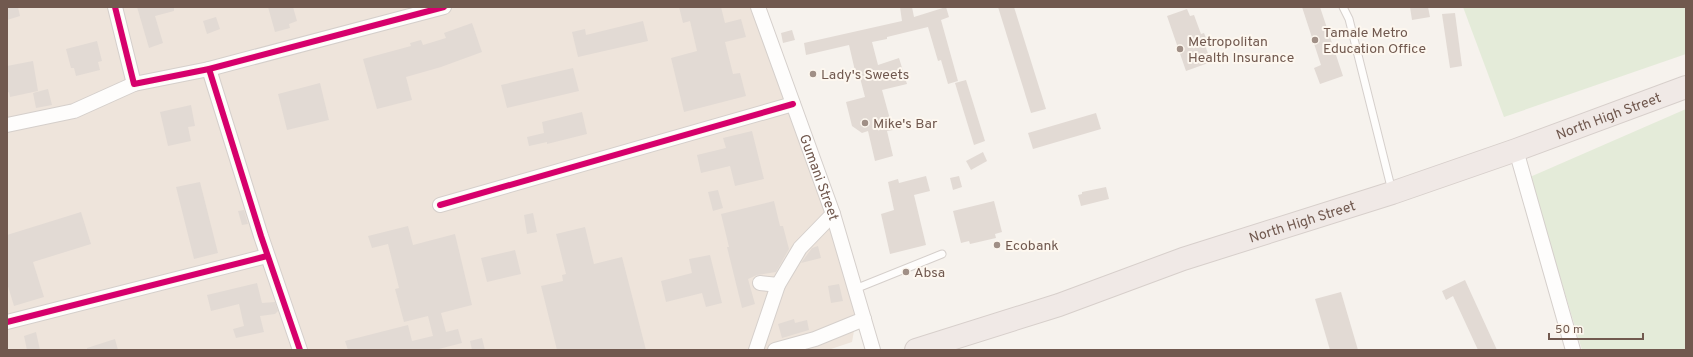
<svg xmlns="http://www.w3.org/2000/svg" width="1693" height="357" font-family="Overpass,sans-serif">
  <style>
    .residential { fill: #eee4db }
    .green { fill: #e4ebd9 }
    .building { fill: #e2dad4 }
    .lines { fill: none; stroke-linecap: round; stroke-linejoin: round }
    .lane-casing { stroke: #d5cfcb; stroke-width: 9 }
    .street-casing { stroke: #d5cfcb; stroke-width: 16 }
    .highway-casing { stroke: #d7cfcb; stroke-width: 24 }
    .lane { stroke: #fefdfc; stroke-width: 7 }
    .street { stroke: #fefdfc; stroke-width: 14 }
    .highway { stroke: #f0e9e6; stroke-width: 22 }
    .cycleway-casing { stroke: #fdf7ef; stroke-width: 8 }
    .cycleway { stroke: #d6006c; stroke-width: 6 }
    .poi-dot { fill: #a08f86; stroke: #fdf7ef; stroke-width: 1.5 }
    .labels { text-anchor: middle; stroke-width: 4; stroke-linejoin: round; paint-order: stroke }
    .poi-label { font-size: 14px; fill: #71594f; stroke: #fdf7ef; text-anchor: start }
    .street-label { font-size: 14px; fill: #71594f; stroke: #fdf7ef }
  </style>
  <rect width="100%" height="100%" fill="#f6f2ed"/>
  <!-- residential -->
  <polygon class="residential" points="7,7 751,7 843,262 857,314 852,342 828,350 7,350"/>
  <!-- green -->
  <g class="green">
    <polygon points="1463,7 1686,7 1686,54 1504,117"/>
    <polygon points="1686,109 1686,350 1582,350 1530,177"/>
  </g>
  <!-- building -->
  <g class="building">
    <polygon points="7,7 18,7 20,16 7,20"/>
    <polygon points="137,7 174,7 174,11 155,16 163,43 149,48"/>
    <polygon points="268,7 293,7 297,21 289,24 290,28 275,32"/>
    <polygon points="679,7 721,7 725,23 741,19 746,37 725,42 733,74 740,73 746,96 684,112 671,58 697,51 690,21 683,23"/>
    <polygon points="900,7 912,7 914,17 946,7 949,17 941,20 958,81 948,84 941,60 938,61 928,27 887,37 887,39 872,42 878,65 899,58 907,84 882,90 893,130 887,131 893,156 875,161 868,131 862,133 852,126 846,102 865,97 859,74 856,75 849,45 806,55 804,43 902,21"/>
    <polygon points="998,7 1014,7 1046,109 1031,113"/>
    <polygon points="1302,7 1320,7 1343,76 1320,84 1314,68 1321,65"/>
    <polygon points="1410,7 1428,7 1430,17 1412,20"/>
    <polygon points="1187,9 1190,16 1194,15 1201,34 1204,33 1208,43 1205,45 1211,62 1186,71 1167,16"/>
    <polygon points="1455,13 1462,66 1450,68 1442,14"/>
    <polygon points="216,17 220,29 207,34 203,21"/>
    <polygon points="643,21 648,41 578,57 572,32 585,29 586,35"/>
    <polygon points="472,23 482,52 441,67 406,77 412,100 377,109 363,59 411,46 410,43 421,40 423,45 446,38 444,33"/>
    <polygon points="792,30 795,40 783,43 781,33"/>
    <polygon points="97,41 102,61 98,62 100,70 76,76 74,68 71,68 66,49"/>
    <polygon points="33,61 38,91 10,97 9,92 7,93 7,66"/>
    <polygon points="573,68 579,91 507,108 501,85"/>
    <polygon points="966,80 985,141 974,145 955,83"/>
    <polygon points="320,83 329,120 287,130 278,94"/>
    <polygon points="48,89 52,105 36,108 33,93"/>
    <polygon points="191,105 195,126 188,127 191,141 168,146 160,112"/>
    <polygon points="582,112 587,134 547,144 547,142 529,146 527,137 544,133 542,122"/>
    <polygon points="1096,113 1101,129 1033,149 1028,133"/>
    <polygon points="752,131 764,179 735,186 730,166 701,173 697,155 726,148 723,138"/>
    <polygon points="983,152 987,161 971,170 966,161"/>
    <polygon points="926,176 930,191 914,195 926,245 890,254 881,214 894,210 888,182 898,179 899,183"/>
    <polygon points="959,176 962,187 953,190 950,178"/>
    <polygon points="200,182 218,253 194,259 176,187"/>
    <polygon points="1106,187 1109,199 1081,206 1078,195 1082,194 1082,192"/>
    <polygon points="718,190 723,208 713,211 708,192"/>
    <polygon points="774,201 780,226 783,226 789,249 776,272 757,275 748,279 755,304 742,308 727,247 729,247 721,214"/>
    <polygon points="994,201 1002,232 995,234 996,238 970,244 969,241 961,243 953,211"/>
    <polygon points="244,210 248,224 242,225 238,211"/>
    <polygon points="81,212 91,244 33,262 44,297 14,306 7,283 7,235"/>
    <polygon points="533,213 537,232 527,234 524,215"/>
    <polygon points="408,226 413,245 455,234 472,305 441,313 446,332 458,329 462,343 435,350 348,350 345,341 408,325 412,341 433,336 428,316 404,322 395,289 399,288 388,244 372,248 368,236"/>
    <polygon points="585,227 594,264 622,257 646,350 557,350 541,286 563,281 562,275 566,274 556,234"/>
    <polygon points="818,246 821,258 801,263 812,248"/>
    <polygon points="515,250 521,274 487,282 481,258"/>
    <polygon points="710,255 722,303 706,307 702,293 666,302 661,281 692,273 689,259"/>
    <polygon points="1465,280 1497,350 1478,350 1453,296 1446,300 1442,291"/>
    <polygon points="257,283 262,303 275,302 278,311 275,314 260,316 264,332 236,338 233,329 244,326 239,304 211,311 207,295"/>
    <polygon points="839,284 843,301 831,303 828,286"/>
    <polygon points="1341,292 1358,350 1330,350 1315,299"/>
    <polygon points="794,319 795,323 807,320 809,330 782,338 778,324"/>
    <polygon points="36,332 40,350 27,350 24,336"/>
    <polygon points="482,338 485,350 472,350 470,341"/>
    <polygon points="115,339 118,350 87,350 87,348"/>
  </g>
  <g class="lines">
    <defs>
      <g id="lane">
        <polyline points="1343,7 1349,19 1392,191"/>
        <polyline points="855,289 942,254"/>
      </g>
      <g id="street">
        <polyline points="115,7 134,84 209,69 444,7"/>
        <path id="s1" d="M 758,7 L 833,214 L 873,350"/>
        <polyline points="209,69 261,236 300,350"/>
        <polyline points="7,125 74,111 134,84"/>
        <polyline points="1516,150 1573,350"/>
        <polyline points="440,205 793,104"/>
        <polyline points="760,283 778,285"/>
        <polyline points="7,322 267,256"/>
        <polyline points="756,350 778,285 800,248 833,214"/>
        <polyline points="775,350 815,339 864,319"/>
      </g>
      <g id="highway">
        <path id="s2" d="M 916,350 L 1059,305 L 1183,259 L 1392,193 L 1516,150 L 1686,87"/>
      </g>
    </defs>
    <!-- lane casing -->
    <use href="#lane" class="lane-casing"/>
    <!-- street casing -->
    <use href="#street" class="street-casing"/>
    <!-- highway casing -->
    <use href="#highway" class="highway-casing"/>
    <!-- lane -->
    <use href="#lane" class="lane"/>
    <!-- street -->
    <use href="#street" class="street"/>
    <!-- highway -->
    <use href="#highway" class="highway"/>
    <defs>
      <g id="cycleway">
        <polyline points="115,7 134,84 209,69 444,7"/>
        <polyline points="209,69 261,236 300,350"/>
        <polyline points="440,205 793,104"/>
        <polyline points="7,322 267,256"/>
      </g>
    </defs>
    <!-- cycleway casing -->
    <use href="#cycleway" class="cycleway-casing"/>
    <!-- cycleway -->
    <use href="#cycleway" class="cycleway"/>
  </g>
  <!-- markers -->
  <g class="poi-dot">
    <circle cx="1315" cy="40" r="4"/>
    <circle cx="1180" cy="49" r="4"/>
    <circle cx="813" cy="74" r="4"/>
    <circle cx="865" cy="123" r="4"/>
    <circle cx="997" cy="245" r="4"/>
    <circle cx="906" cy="272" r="4"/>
  </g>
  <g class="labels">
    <!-- poi labels -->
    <g class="poi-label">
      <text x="1323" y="37">Tamale Metro<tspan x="1323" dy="16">Education Office</tspan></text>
      <text x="1188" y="46">Metropolitan<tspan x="1188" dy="16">Health Insurance</tspan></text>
      <text x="821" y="79">Lady's Sweets</text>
      <text x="873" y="128">Mike's Bar</text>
      <text x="1005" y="250">Ecobank</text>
      <text x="914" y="277">Absa</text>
    </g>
    <!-- street labels -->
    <g class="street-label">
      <text dy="5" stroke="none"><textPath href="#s2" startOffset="731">North High Street</textPath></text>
      <text dy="5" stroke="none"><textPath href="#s1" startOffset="181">Gumani Street</textPath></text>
      <text dy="5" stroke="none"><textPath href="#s2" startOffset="407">North High Street</textPath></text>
    </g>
  </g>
  <!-- border -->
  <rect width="1693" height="357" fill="none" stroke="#71594f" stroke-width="16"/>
  <!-- scale -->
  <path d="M1549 333v6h94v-6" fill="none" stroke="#71594f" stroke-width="2"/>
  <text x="1555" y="333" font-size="12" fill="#71594f" stroke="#fdf7ef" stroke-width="3" paint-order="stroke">50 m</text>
</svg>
